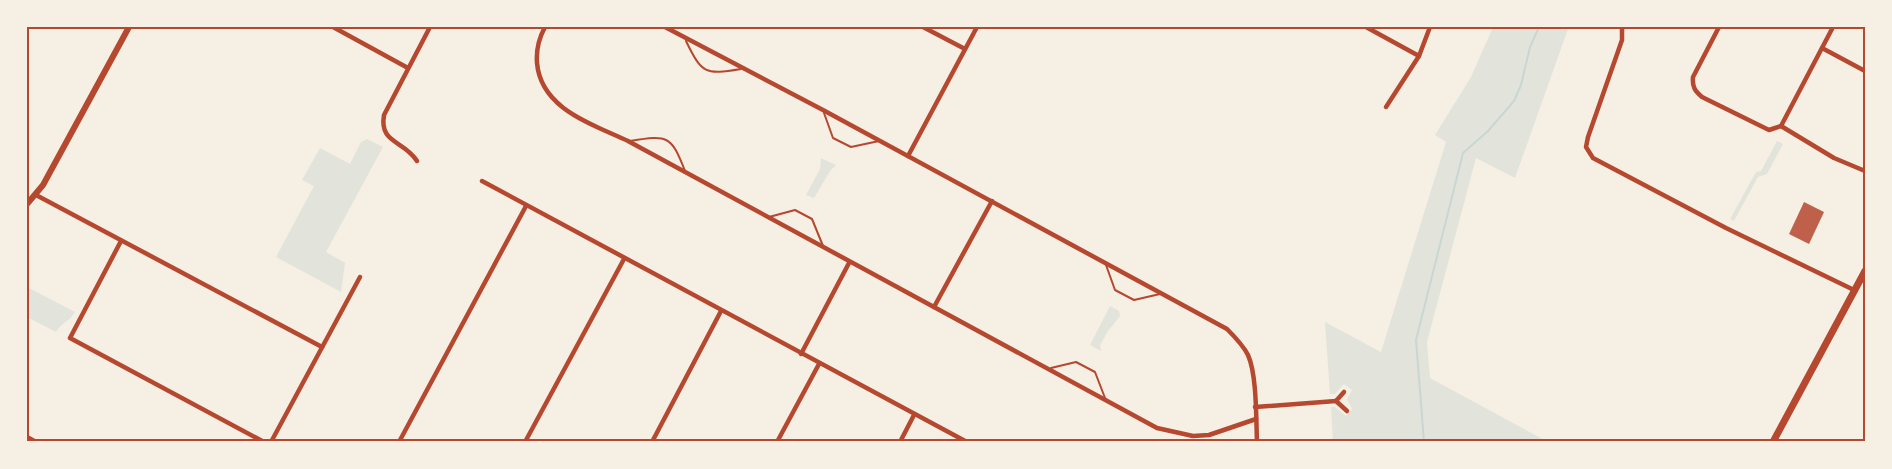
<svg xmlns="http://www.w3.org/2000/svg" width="1892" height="469" font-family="Arial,sans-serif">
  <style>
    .green { fill: #e2e4dc }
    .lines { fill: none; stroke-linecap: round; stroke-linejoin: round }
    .stream { stroke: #c9d6d2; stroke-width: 2 }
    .building { fill: #bf614a }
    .service { stroke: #b5482f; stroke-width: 2 }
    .minor { stroke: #b5482f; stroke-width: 4.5 }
    .tertiary { stroke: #b5482f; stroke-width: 6 }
    .secondary { stroke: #b5482f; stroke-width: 7 }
    .neatline { fill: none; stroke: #b5482f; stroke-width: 2 }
  </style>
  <rect width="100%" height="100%" fill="#f6efe4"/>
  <!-- green -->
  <g class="green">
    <polygon points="1493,27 1568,27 1568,29 1515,178 1476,158 1427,342 1430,378 1548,442 1333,442 1331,407 1335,407 1346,416 1352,409 1347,399 1352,390 1344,384 1335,394 1330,394 1325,322 1381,352 1446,142 1435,135 1471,77"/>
    <polygon points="367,139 383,147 326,252 345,263 341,292 276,257 314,186 302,180 320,148 350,164 361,142"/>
    <polygon points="1777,141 1783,144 1767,174 1758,177 1734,221 1730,219 1756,172 1761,171"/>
    <polygon points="821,158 836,165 830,171 814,198 806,195 820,169"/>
    <path d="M 27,287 L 75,312 C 70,321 61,323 56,332 L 27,317 Z"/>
    <polygon points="1110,306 1119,311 1120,316 1108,331 1100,345 1101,351 1090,345"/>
  </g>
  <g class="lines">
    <!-- stream -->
    <polyline class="stream" points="1424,442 1416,340 1463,153 1488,131 1514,101 1521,85 1530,47 1539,27"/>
  </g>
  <!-- building -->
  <polygon class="building" points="1804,202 1824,212 1809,244 1789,234"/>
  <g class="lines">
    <!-- service -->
    <g class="service">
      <path d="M 686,41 C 702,74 705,75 741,69"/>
      <polyline points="824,113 833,138 851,147 879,141"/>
      <path d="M 630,141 C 668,135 671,135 685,171"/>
      <polyline points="769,217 795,210 812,219 823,246"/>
      <polyline points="1106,265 1115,290 1134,300 1160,294"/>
      <polyline points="1051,368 1076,362 1095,372 1105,398"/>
    </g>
    <!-- minor -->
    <g class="minor">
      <polyline points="333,27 408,68"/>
      <path d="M 545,27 C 539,38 536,50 537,63 C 541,109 592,124 628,141 L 1157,428 L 1193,436 L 1209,435 L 1256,419"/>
      <path d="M 665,27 L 823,110 L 1227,329 C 1235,337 1243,345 1248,355 C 1257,375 1256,419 1257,442"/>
      <polyline points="923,27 965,49"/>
      <polyline points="1366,27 1419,56"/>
      <polyline points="1622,27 1622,40 1588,137 1586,147 1593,158 1726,228 1854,290"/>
      <path d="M 1719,27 L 1693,77 C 1692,87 1695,91 1702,97 L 1769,130 L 1781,126 L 1833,27"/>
      <polyline points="1822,48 1865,71"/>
      <polyline points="1386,107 1419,56 1430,27"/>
      <polyline points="1781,126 1834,158 1865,171"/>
      <polyline points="908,156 977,27"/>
      <path d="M 417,161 C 404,140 379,144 384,115 L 430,27"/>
      <polyline points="482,181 967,442"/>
      <polyline points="36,195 322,347"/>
      <polyline points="121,241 70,338 264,442"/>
      <polyline points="934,307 992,201"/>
      <polyline points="801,354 849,263"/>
      <polyline points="1344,392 1336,401 1347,411"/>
      <polyline points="1255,407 1336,401"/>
      <polyline points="27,437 36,442"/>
      <polyline points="271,442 360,277"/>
      <polyline points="399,442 526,206"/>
      <polyline points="525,442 624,259"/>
      <polyline points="652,442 721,311"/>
      <polyline points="777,442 819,364"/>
      <polyline points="900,442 914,415"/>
    </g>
    <!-- tertiary -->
    <polyline class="tertiary" points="27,204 43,185 129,27"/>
    <!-- secondary -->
    <polyline class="secondary" points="1773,442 1865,271"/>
  </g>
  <!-- border -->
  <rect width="1892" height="469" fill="none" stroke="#f6efe4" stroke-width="57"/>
  <rect x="28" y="28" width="1836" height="412" class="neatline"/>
</svg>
